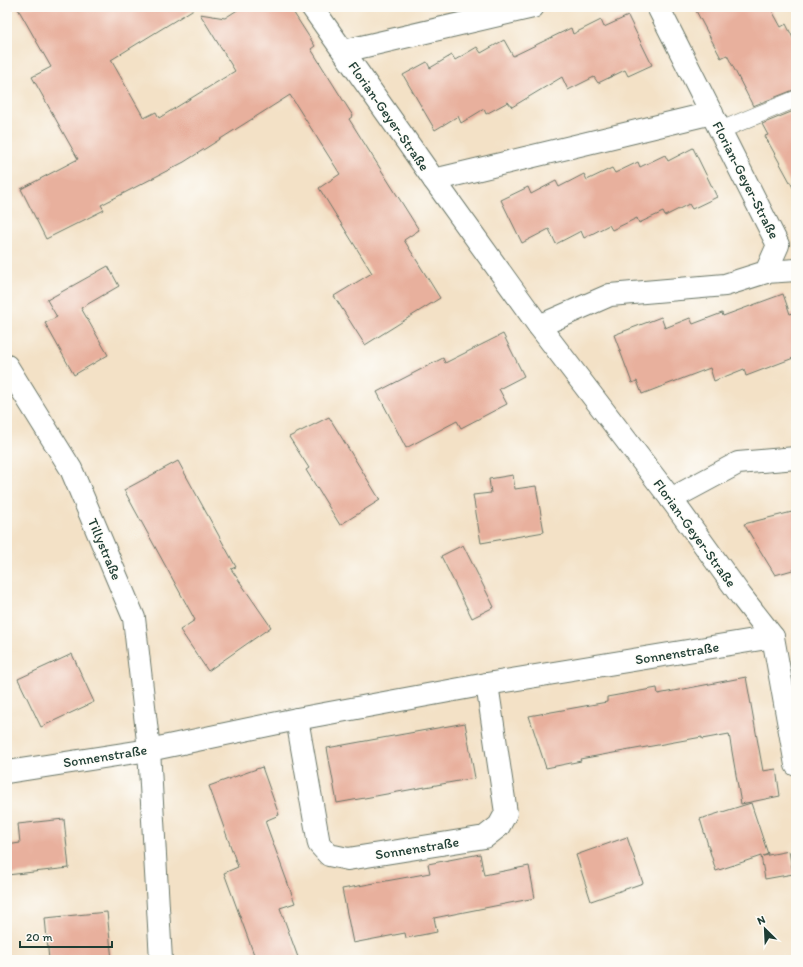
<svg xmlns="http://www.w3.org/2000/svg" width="803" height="967" font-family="Itim,sans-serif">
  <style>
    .building { fill: #e8b09d }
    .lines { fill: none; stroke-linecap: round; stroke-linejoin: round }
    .lane-casing { stroke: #697667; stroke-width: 18 }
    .street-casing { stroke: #697667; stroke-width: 24 }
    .lane { stroke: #fff; stroke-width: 17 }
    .street { stroke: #fff; stroke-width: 22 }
    .labels { text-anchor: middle; stroke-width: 3; stroke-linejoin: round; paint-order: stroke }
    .street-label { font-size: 14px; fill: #1f3d34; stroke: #fdfcf7 }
  </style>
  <rect width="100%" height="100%" fill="#fdfcf7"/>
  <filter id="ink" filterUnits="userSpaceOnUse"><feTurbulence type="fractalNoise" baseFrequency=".025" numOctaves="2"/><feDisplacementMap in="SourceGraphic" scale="8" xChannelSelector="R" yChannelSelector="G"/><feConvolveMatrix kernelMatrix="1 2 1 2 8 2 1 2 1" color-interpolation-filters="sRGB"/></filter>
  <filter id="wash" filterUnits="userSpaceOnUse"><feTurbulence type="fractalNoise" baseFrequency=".012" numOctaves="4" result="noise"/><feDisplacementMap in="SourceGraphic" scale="16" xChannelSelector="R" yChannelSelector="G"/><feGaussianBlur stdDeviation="0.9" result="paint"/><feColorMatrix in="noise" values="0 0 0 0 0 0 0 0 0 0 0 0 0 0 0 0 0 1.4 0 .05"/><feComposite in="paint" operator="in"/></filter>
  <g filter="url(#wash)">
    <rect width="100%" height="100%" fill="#f3e1c6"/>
    <g id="blocks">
      <!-- building -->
      <g class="building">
        <polygon points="17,7 197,7 111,60 144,118 156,112 159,118 235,71 200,14 225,18 242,7 290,7 315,46 311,49 353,116 349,119 419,230 404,240 440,298 365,345 334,296 372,273 319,188 340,174 290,95 184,162 101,205 104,210 46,239 21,189 78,159 32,77 51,67"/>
        <polygon points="694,7 770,7 781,27 786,24 796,44 796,89 753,106 727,55 721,58"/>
        <polygon points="628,16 652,65 628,76 625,70 598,83 594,77 568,90 562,77 512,107 508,102 486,114 484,109 461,123 458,116 435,130 403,75 427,62 430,68 452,55 455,60 477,47 481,53 504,40 513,56 571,28 573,34 601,20 604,27"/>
        <polygon points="796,110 796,193 765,136 768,135 762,124"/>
        <polygon points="693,148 717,197 692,209 689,204 665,216 663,212 639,223 637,218 612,230 609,225 584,238 581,231 556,244 549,229 522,243 501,200 528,187 531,194 556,181 559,187 584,174 587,180 612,168 615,173 638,162 640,167 665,155 668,161"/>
        <polygon points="108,266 119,286 81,308 108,355 74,375 45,323 57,317 47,300"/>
        <polygon points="783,294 790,314 796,312 796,357 746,376 744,369 714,381 710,368 642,394 637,381 632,383 614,335 661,317 665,328 690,318 693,324 722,313 723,316"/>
        <polygon points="503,334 524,376 499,389 507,404 461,428 457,421 406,448 377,392 443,358 445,363"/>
        <polygon points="329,417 380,500 340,525 306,470 309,468 289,437"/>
        <polygon points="178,461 236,567 231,569 271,627 208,671 180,630 195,620 124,490"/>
        <polygon points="513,475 515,489 536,486 544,532 481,543 473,495 491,493 489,479"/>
        <polygon points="796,511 796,569 775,575 744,524"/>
        <polygon points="463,545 494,607 472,618 441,556"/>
        <polygon points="72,654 94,702 41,727 18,679"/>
        <polygon points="746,677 763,771 776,769 780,796 741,804 729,734 702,739 702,737 580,759 581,761 546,768 529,716 607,702 607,697 657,688 658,694"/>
        <polygon points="465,723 475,778 337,803 327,748"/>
        <polygon points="262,767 279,815 265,821 295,903 280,908 299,960 256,960 224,873 238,867 209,786"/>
        <polygon points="751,803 768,854 763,856 789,851 793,874 765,879 761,856 716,871 700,819"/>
        <polygon points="64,819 69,868 7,875 7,845 20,843 18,824"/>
        <polygon points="627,837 643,883 591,901 576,855"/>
        <polygon points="480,854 484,875 529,866 535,898 434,918 437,932 406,938 405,933 353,943 342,889 430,873 428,864"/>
        <polygon points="107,912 112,960 49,960 45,918"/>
      </g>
    </g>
  </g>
  <g filter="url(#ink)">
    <use href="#blocks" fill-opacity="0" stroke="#697667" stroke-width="1"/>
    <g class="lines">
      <defs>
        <polyline id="lane" points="721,130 796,99"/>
        <g id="street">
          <polyline points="312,7 434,180 539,326 671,499 741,596 773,637 796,765"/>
          <polyline points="344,51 533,7"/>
          <polyline points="434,180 712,113"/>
          <polyline points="766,272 796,270"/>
          <polyline points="539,326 610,295 725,285 766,272 778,245 658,7"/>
          <polyline points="7,366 71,469 134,618 149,750 161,960"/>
          <polyline points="671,499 738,463 796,458"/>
          <polyline points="297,719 319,844 329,855 348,859 485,837 499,826 506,813 487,684"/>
          <polyline points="7,772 149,750 297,719 487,684 773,637"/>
        </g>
      </defs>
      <!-- lane casing -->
      <use href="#lane" class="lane-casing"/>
      <!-- street casing -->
      <use href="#street" class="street-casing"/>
      <!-- lane -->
      <use href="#lane" class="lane"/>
      <!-- street -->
      <use href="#street" class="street"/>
    </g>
  </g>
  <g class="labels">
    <!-- street labels -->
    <g class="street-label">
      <text transform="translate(389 116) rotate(55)" y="5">Florian-Geyer-Straße</text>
      <text transform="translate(746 180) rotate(63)" y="5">Florian-Geyer-Straße</text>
      <text transform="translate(695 533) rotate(54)" y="5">Florian-Geyer-Straße</text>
      <text transform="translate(105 549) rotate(67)" y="5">Tillystraße</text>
      <text transform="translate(677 653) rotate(-9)" y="5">Sonnenstraße</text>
      <text transform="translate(105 756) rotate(-9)" y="5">Sonnenstraße</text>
      <text transform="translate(417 848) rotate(-9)" y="5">Sonnenstraße</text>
    </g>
  </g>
  <!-- margin -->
  <rect width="803" height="967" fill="none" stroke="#fdfcf7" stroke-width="24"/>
  <!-- north arrow -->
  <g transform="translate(765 929) rotate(336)" stroke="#fdfcf7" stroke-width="3" paint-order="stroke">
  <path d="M0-3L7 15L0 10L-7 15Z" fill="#1f3d34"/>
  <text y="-6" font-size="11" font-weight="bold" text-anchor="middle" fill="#1f3d34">N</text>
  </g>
  <!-- scale -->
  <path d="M20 941v6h92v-6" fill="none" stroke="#1f3d34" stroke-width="2"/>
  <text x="26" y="941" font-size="12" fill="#1f3d34" stroke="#fdfcf7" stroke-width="3" paint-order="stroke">20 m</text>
</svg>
